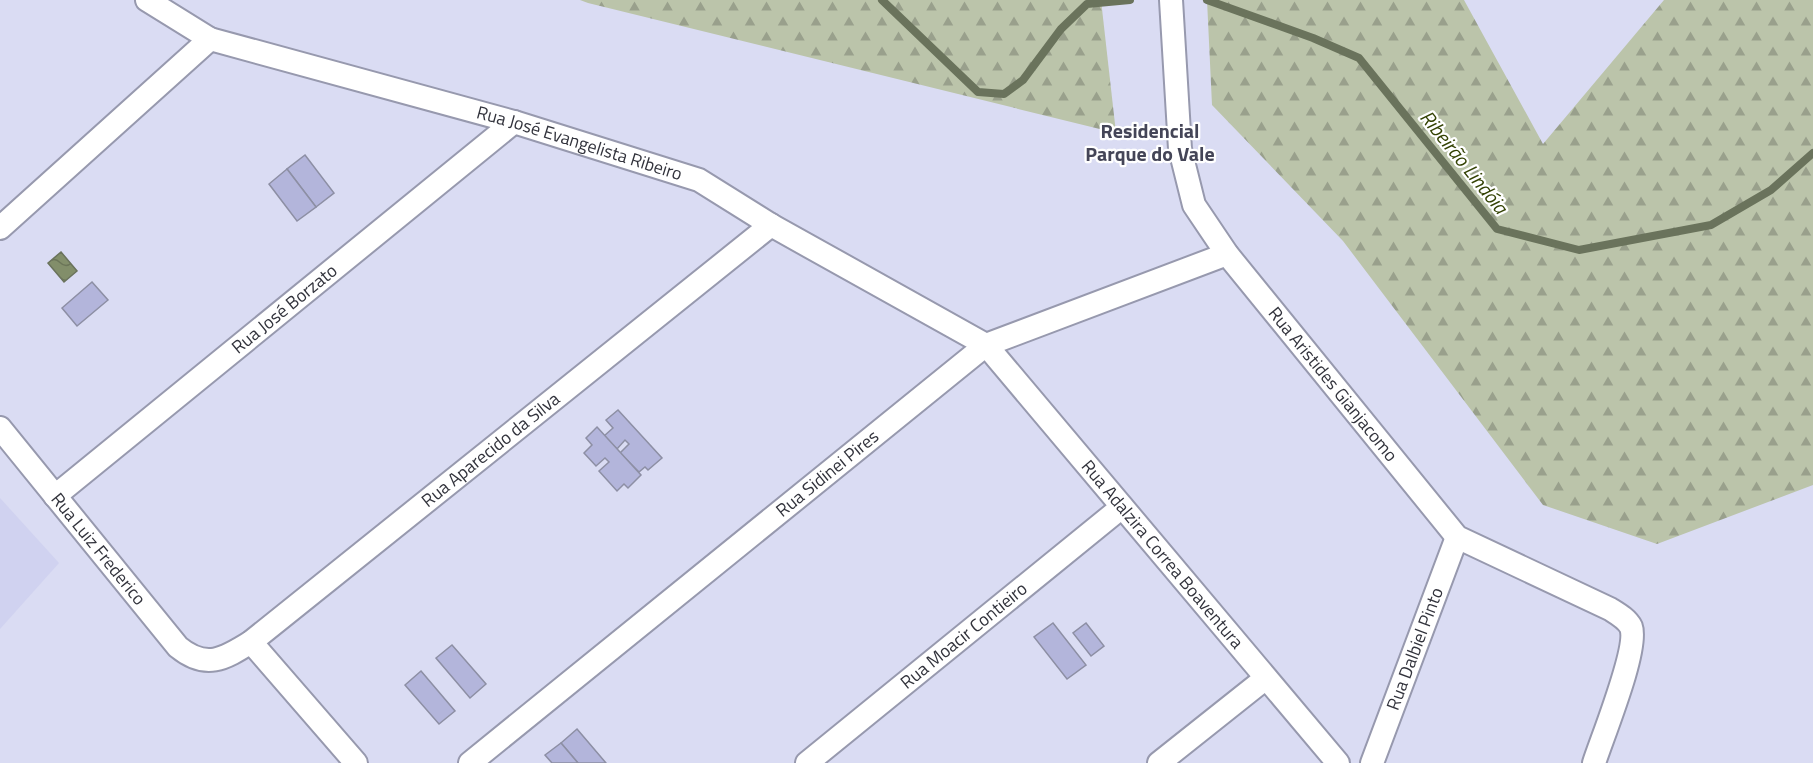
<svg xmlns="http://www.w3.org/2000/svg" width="1813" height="763" font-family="'Titillium Web',sans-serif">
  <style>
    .built { fill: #d0d2f0 }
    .forest { fill: url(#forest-firs) }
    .water { fill: url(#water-waves); stroke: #6a735c; stroke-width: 1.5 }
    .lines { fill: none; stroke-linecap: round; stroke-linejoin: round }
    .stream { stroke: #6a735c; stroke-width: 8 }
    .building { fill: #b3b5db; stroke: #8d8fa4; stroke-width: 1.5 }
    .minor-casing { stroke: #9799ae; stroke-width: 26 }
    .minor { stroke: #fff; stroke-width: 22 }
    .labels { text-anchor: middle; stroke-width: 4.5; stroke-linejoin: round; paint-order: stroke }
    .street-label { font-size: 18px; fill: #32333c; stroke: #fff }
    .neighbourhood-label { font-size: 20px; font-weight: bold; fill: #444557; stroke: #fff }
    .water-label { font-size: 20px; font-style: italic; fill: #334203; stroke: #fff }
  </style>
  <defs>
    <pattern id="forest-firs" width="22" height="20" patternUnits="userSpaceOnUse" patternTransform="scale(1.5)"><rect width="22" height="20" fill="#bbc4aa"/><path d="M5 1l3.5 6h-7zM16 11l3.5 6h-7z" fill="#99a08c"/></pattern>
    <pattern id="water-waves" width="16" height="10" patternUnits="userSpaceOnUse" patternTransform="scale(1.5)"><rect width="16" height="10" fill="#828e6a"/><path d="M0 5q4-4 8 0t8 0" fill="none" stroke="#6b7558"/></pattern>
  </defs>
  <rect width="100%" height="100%" fill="#dadcf3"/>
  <!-- built -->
  <polygon class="built" points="0,498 59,563 0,629"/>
  <!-- forest -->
  <g class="forest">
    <polygon points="580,0 1101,0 1116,133 588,3"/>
    <polygon points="1207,0 1464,0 1543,144 1664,0 1813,0 1813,485 1657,544 1543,505 1343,241 1212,105"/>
  </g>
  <!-- water -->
  <polygon class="water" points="61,252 77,271 64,282 48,263"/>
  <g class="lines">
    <!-- stream -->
    <g class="stream">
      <polyline points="882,0 978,92 1004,94 1023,80 1061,29 1087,4 1130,0"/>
      <polyline points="1207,0 1313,38 1359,58 1497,229 1579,250 1711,225 1771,190 1813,153"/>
    </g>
  </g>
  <!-- building -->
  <g class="building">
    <polygon points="305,155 334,193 316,207 287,169"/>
    <polygon points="287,169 316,207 297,221 269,184"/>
    <polygon points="92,282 108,300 77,326 62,308"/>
    <polygon points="618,410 662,458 648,470 645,467 639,472 620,453 629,444 625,440 617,449 604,436 613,428 606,420"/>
    <polygon points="597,427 641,475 628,488 624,484 617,491 599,471 609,462 605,458 596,466 584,453 592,445 586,438"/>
    <polygon points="1053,623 1086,665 1067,679 1034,637"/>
    <polygon points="1086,623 1104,646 1091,656 1073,633"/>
    <polygon points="452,645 486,684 470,698 436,658"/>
    <polygon points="421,671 455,711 439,724 405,685"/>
    <polygon points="577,729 606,763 578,763 561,743"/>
    <polygon points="561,743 578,763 552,763 545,755"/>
  </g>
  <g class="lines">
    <defs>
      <g id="minor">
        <path id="s1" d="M 147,0 L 210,39 L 514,122 L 699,180 L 771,225 L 986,345 L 1338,763"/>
        <path id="s2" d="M 1171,0 L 1180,149 L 1194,205 L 1227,254 L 1457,537 L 1610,609 C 1618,614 1627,619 1631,627 C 1639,648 1602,738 1594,763"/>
        <polyline points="0,228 210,39"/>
        <path id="s3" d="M 0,428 L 178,647 C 206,670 224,659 251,642 L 771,225"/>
        <path id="s4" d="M 55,496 L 514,122"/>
        <polyline points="251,642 356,763"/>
        <path id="s5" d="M 470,763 L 986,345 L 1227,254"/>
        <path id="s6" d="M 807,763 L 1122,507"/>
        <polyline points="1159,763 1266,678"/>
        <path id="s7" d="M 1372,763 L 1457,537"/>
      </g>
    </defs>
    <!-- minor casing -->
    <use href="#minor" class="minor-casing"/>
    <!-- minor -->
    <use href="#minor" class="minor"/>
  </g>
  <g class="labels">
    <!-- street labels -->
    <g class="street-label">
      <text dy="6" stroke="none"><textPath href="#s1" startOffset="458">Rua José Evangelista Ribeiro</textPath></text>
      <text dy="6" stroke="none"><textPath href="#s4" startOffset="296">Rua José Borzato</textPath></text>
      <text dy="6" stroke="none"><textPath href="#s2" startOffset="434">Rua Aristides Gianjacomo</textPath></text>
      <text dy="6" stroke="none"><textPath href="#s3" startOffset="670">Rua Aparecido da Silva</textPath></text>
      <text dy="6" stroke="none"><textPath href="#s5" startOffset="460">Rua Sidinei Pires</textPath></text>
      <text dy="6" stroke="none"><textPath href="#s3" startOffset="156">Rua Luiz Frederico</textPath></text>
      <text dy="6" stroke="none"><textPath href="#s1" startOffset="1188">Rua Adalzira Correa Boaventura</textPath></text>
      <text dy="6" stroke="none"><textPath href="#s6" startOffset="202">Rua Moacir Contieiro</textPath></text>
      <text dy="6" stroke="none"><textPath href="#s7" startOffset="122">Rua Dalbiel Pinto</textPath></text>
    </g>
    <!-- neighbourhood labels -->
    <g class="neighbourhood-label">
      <text x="1150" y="138">Residencial<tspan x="1150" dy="23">Parque do Vale</tspan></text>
    </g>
    <!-- water labels -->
    <g class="water-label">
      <text transform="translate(1464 162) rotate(51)" y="7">Ribeirão Lindóia</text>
    </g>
  </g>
</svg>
